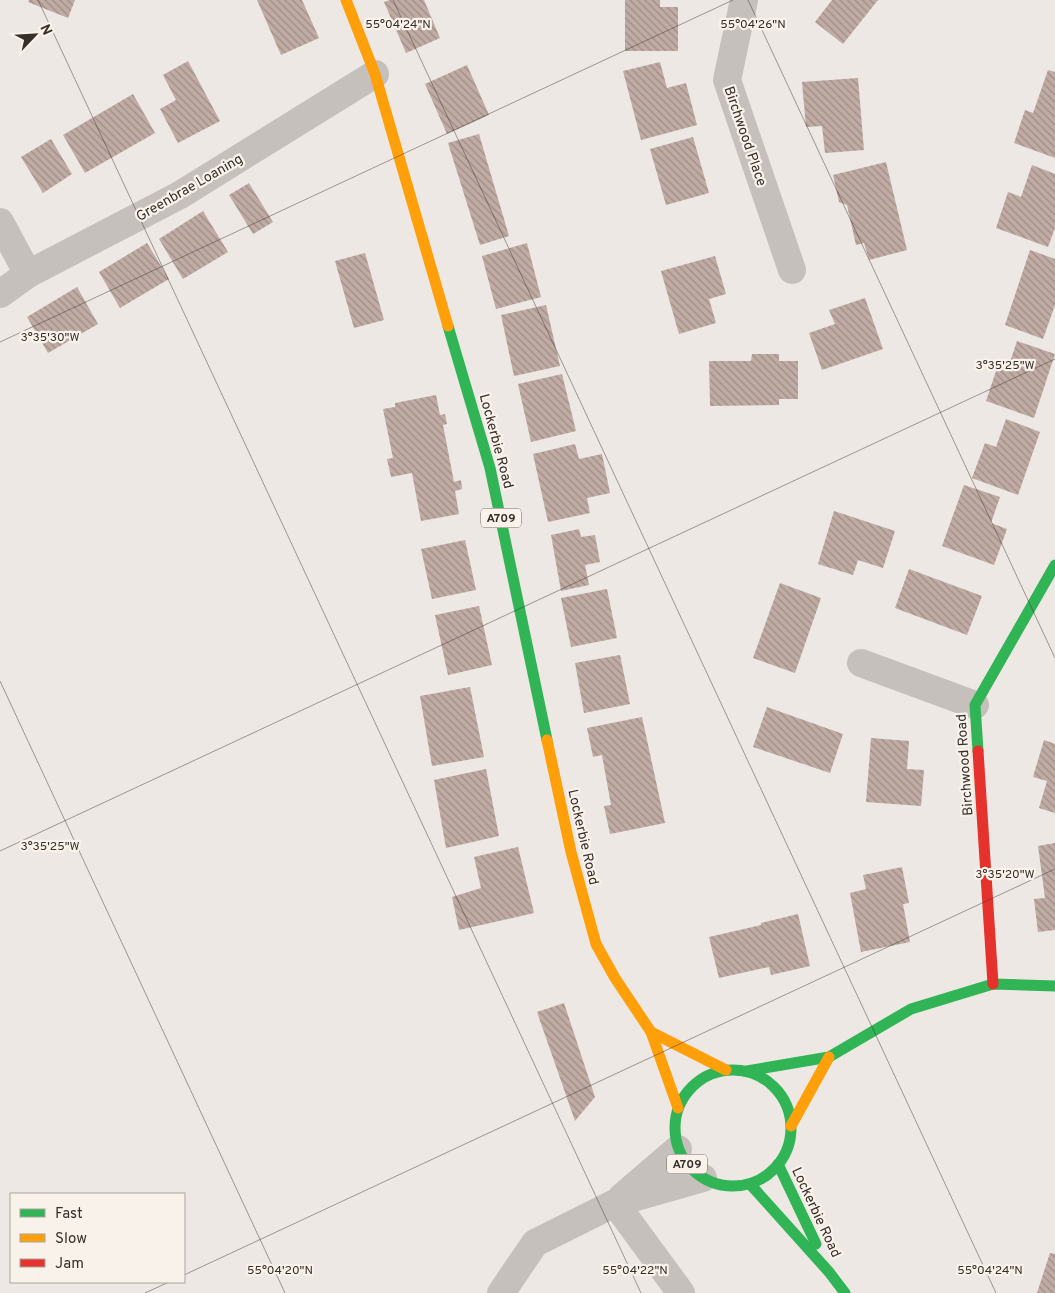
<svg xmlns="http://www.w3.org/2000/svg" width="1055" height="1293" font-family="Overpass,sans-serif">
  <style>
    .building { fill: url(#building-back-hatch) }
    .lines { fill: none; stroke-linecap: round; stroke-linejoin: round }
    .street { stroke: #c6c0bc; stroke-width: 28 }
    .fast { stroke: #30b455; stroke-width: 11 }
    .slow { stroke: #ff9f0a; stroke-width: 11 }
    .jam { stroke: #e5322d; stroke-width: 11 }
    .ticks { fill: none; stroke: #372e2a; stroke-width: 1; stroke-opacity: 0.45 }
    .labels { text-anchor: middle; stroke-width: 4.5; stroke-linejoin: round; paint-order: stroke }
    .shield { fill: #f9f2eb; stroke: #716964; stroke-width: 1 }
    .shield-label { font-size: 12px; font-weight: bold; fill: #372e2a }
    .street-label { font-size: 14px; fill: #372e2a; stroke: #f9f2eb }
    .ticks-label { font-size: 12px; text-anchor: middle; fill: #372e2a; stroke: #f9f2eb; stroke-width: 4.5; stroke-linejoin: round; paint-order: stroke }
  </style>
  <defs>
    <pattern id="building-back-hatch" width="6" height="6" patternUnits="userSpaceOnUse" patternTransform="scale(1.25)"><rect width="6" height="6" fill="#c0aca5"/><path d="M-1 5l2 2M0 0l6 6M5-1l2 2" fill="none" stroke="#9d8c87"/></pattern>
  </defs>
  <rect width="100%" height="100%" fill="#ede8e3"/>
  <!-- building -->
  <g class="building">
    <polygon points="29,0 75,0 68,18 28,2"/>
    <polygon points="257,0 302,0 319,38 281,55"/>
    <polygon points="390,0 424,0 440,38 406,53 384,2"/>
    <polygon points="625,0 660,0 660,7 678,7 678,51 625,51"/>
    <polygon points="832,0 878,0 843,44 815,22"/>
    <polygon points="188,61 220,121 178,143 160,109 176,100 163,75"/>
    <polygon points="660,62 667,88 686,83 697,125 641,140 623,71"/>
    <polygon points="467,65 489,115 447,134 425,84"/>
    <polygon points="1048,70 1055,72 1055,158 1014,143 1025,110 1033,113"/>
    <polygon points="858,78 864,150 825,153 822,126 806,127 802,82"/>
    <polygon points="133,94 155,133 85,173 63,135"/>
    <polygon points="479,134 509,236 480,245 448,143"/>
    <polygon points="693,137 709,193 666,205 650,149"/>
    <polygon points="51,139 72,174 43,193 21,157"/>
    <polygon points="886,162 907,250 869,260 864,243 856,245 847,205 839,202 833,175"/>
    <polygon points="1032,165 1055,174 1055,228 1048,247 996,228 1008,192 1021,197"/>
    <polygon points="249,183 273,222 253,234 229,195"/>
    <polygon points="203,211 228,252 183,279 159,239"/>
    <polygon points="147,243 169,279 120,308 99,272"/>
    <polygon points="527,243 541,297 496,309 482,256"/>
    <polygon points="1030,250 1055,259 1055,305 1043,339 1005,325"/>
    <polygon points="365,253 384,320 354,328 335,261"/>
    <polygon points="715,256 726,294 709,299 716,323 679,334 661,271"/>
    <polygon points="77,287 98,324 48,353 27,317"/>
    <polygon points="865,298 883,349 822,370 809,333 835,324 829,310"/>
    <polygon points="546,305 560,366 514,376 501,315"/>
    <polygon points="1017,341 1055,354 1034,418 986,401 997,368 1007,371"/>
    <polygon points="752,354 779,354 779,361 798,361 798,399 779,399 779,405 710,406 709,361 751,361"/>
    <polygon points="562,374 576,431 531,442 518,384"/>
    <polygon points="436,395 440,415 445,414 447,424 443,425 454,482 461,480 462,489 455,491 459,514 421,521 412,473 391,477 387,459 393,458 383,409 395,407 395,403"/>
    <polygon points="1006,419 1040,432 1018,495 972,478 985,443 996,447"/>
    <polygon points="575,444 579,459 602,454 610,493 587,498 590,513 548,522 533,454"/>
    <polygon points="964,485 1000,497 991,523 1007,529 994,565 942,546"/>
    <polygon points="834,511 895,531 883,568 858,560 853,575 818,564"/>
    <polygon points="579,529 581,537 595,535 600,562 585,565 589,585 561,591 551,535"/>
    <polygon points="465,540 476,590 432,599 421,549"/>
    <polygon points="909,569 982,596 967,635 895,608"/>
    <polygon points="780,583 821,598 795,673 753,658"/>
    <polygon points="607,589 617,638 571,647 561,598"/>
    <polygon points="479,606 492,665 448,675 435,615"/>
    <polygon points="620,655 630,704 584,713 575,663"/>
    <polygon points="470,687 484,757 432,766 420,696"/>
    <polygon points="767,707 843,734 830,773 753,747"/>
    <polygon points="642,717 665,823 610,834 604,806 611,805 602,755 593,757 587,728"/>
    <polygon points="871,738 909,741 907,769 924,770 921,806 866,802"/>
    <polygon points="1044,740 1055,744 1055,813 1039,808 1047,781 1033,777"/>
    <polygon points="486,769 499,836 446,848 434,780"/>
    <polygon points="1055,843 1055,930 1038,932 1034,899 1045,898 1038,846"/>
    <polygon points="518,847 534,913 459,930 452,897 481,888 474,857"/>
    <polygon points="902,867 909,903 903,904 910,942 861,952 850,893 866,889 863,875"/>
    <polygon points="798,914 810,966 771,975 769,967 719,978 709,937 761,925 761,923"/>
    <polygon points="564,1003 595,1097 575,1121 537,1012"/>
    <polygon points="1050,1253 1055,1254 1055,1293 1037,1293"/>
  </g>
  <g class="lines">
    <!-- street -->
    <g class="street">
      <polyline points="744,0 727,80 792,270"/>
      <polyline points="0,222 28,274"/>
      <polyline points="0,294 28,274 180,195 375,74"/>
      <polyline points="861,663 975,705"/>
      <polyline points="622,1197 678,1149"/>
      <polyline points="615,1203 681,1293"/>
      <polyline points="501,1293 535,1243 615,1203 703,1178"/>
    </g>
    <!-- fast -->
    <g class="fast">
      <polyline points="448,326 490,468 547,740"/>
      <polyline points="978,751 975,705 1055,565"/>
      <circle cx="733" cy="1128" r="58"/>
      <polyline points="747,1071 829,1057 911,1009 993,984 1055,986"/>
      <polyline points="778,1164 816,1244"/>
      <polyline points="750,1184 829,1272 845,1293"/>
    </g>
    <!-- slow -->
    <g class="slow">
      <polyline points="346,0 375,74 448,326"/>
      <polyline points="547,740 571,852 596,944 615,978 651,1032 678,1108"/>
      <polyline points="651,1032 726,1070"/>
      <polyline points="791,1126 829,1057"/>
    </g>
    <!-- jam -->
    <polyline class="jam" points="978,751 993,984"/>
  </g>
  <!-- ticks -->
  <path class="ticks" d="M 38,0 L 641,1293M 393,0 L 996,1293M 748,0 L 1055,658M 0,342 L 733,0M 0,681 L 285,1293M 0,851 L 1055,359M 184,1275 L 1055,869M 145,1293 L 169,1282"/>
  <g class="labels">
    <!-- shield labels -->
    <g class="shield">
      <rect x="481" y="508.5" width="40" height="19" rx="4"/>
      <rect x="667" y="1154.5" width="40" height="19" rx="4"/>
    </g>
    <g class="shield-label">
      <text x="501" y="522">A709</text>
      <text x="687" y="1168">A709</text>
    </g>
    <!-- street labels -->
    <g class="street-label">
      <text transform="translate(746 136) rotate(71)" y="5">Birchwood Place</text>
      <text transform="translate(189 187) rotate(-30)" y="5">Greenbrae Loaning</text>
      <text transform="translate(497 441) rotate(75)" y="5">Lockerbie Road</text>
      <text transform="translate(964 765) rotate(-94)" y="5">Birchwood Road</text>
      <text transform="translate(584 837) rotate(77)" y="5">Lockerbie Road</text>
      <text transform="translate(817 1212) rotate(65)" y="5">Lockerbie Road</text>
    </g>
  </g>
  <g class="ticks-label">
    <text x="398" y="28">55°04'24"N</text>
    <text x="753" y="28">55°04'26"N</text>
    <text x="50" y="341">3°35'30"W</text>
    <text x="1005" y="369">3°35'25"W</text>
    <text x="50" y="850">3°35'25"W</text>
    <text x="1005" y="878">3°35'20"W</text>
    <text x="280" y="1274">55°04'20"N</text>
    <text x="635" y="1274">55°04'22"N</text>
    <text x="990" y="1274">55°04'24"N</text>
  </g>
  <!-- legend -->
  <rect x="10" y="1193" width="175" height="90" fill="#f9f2eb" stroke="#aba49e"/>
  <rect x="20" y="1209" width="25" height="8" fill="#30b455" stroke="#aba49e"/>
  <text x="55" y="1218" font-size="15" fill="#372e2a">Fast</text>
  <rect x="20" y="1234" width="25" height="8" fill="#ff9f0a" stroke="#aba49e"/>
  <text x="55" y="1243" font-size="15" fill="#372e2a">Slow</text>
  <rect x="20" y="1259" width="25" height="8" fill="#e5322d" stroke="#aba49e"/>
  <text x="55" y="1268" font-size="15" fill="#372e2a">Jam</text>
  <!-- north arrow -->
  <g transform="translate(35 35) rotate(65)" stroke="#f9f2eb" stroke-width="4" paint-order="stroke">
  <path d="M0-4L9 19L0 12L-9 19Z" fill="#372e2a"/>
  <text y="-8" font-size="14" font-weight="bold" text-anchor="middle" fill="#372e2a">N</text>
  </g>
</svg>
